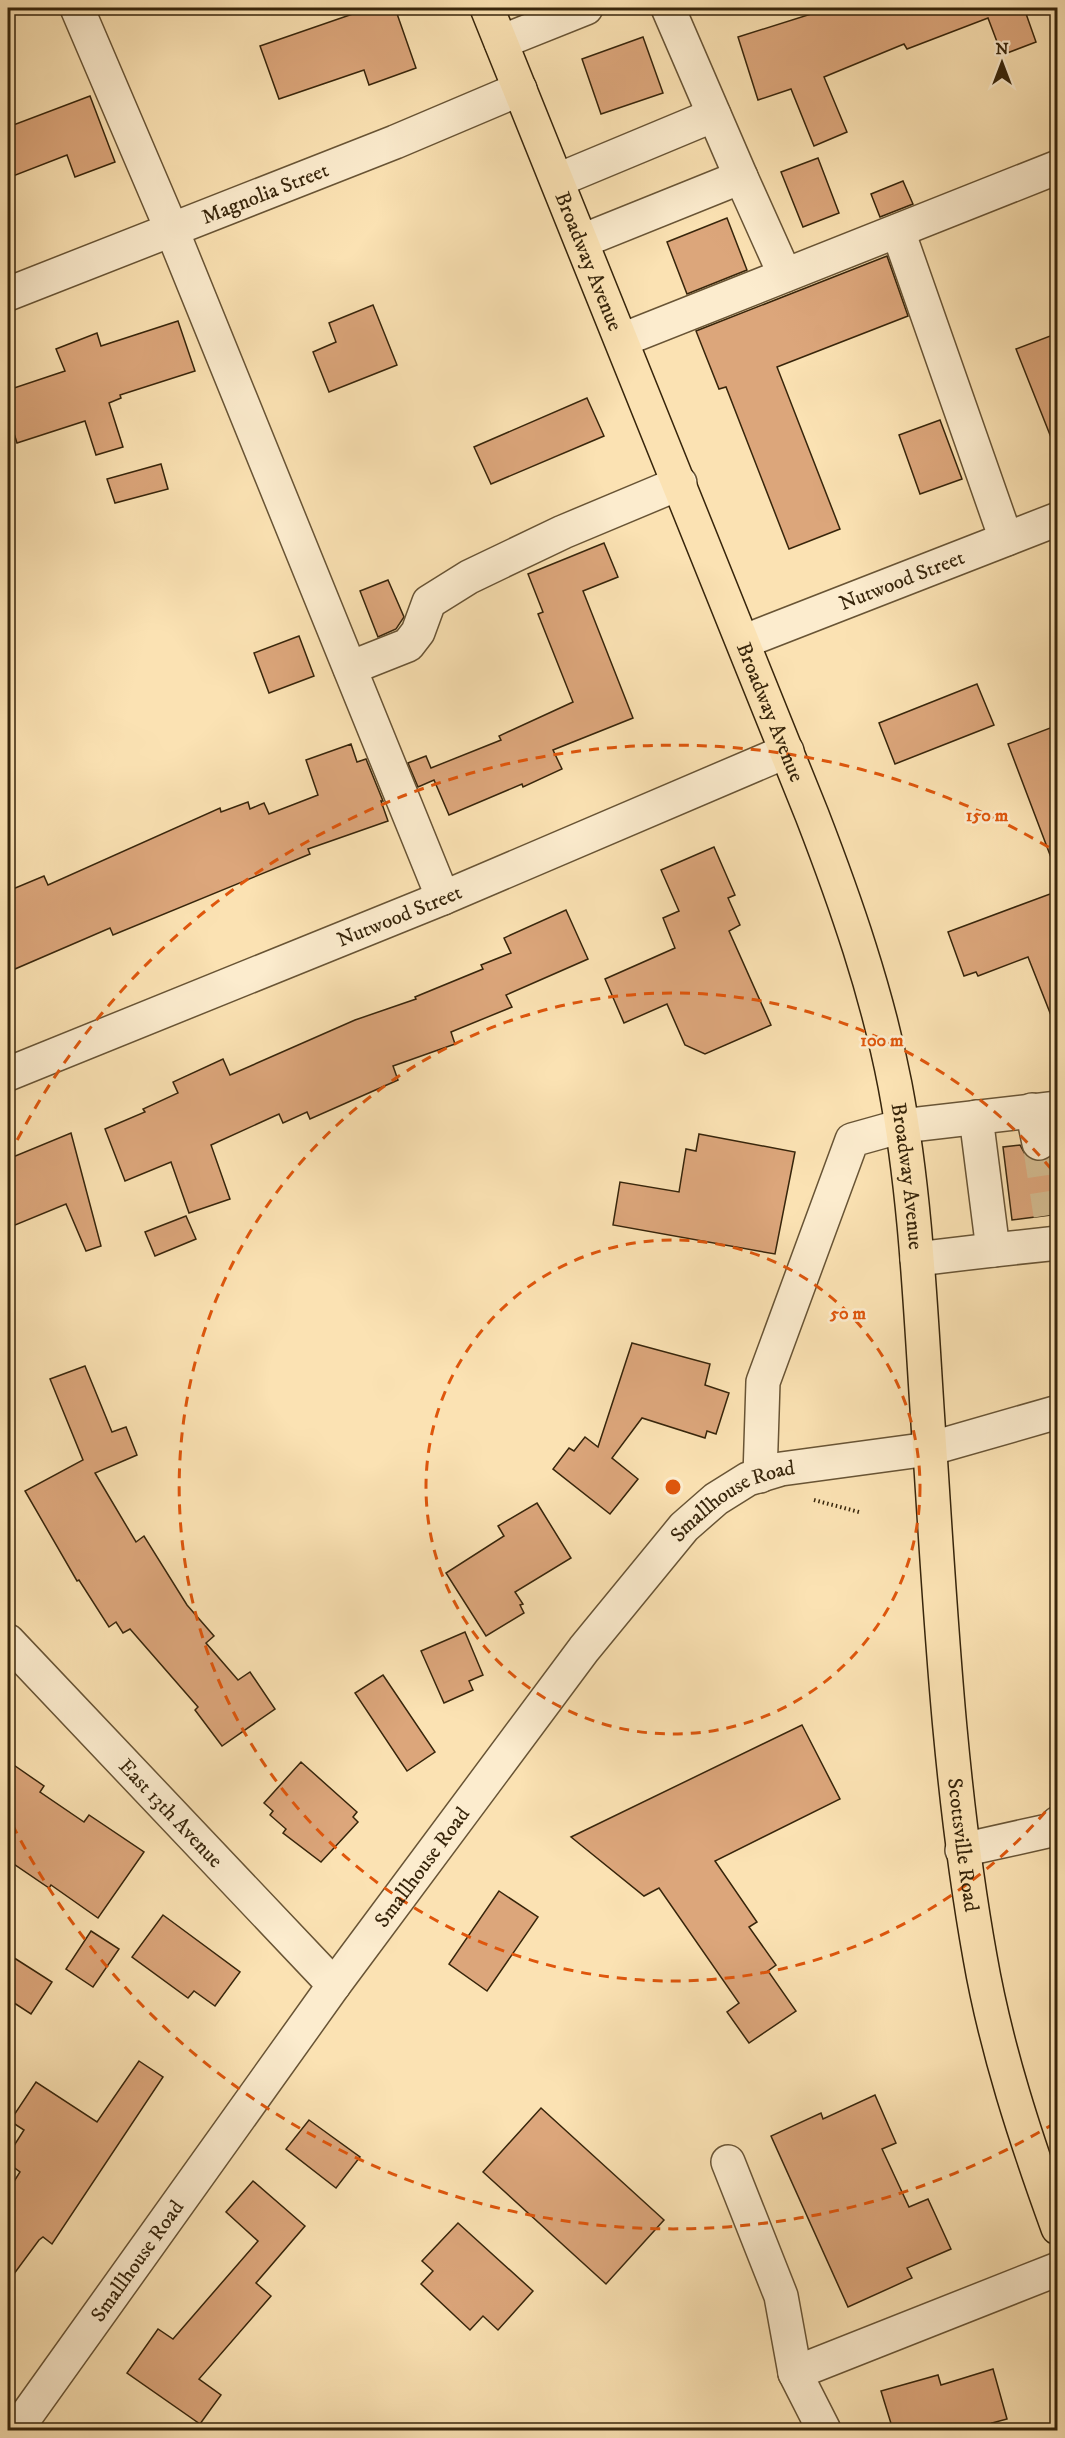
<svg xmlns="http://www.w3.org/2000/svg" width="1065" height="2438" font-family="'IM FELL DW Pica',serif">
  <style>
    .building { fill: #dca67b; stroke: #37250b; stroke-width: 1.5 }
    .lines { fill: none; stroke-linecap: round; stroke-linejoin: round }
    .minor-tunnel { stroke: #d4bc91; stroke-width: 33; stroke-dasharray: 33 16; stroke-linecap: butt }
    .minor-casing { stroke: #685435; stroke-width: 36 }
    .major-casing { stroke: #37250b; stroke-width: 36 }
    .path { stroke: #37250b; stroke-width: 4; stroke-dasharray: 1.5 3; stroke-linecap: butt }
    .minor { stroke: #fcecce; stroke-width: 33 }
    .major { stroke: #fbe2b3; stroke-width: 33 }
    .ring { fill: none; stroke: #df560c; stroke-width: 3; stroke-dasharray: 10 8 }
    .labels { text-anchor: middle; stroke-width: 5; stroke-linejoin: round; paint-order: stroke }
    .street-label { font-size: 21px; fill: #37250b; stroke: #fcecce }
    .centre { fill: #df560c; stroke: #fcecce; stroke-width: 3 }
    .ring-label { font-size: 18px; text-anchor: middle; font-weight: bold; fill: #df560c; stroke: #fcecce; stroke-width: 5; stroke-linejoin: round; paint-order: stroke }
  </style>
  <rect width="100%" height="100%" fill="#fbe2b3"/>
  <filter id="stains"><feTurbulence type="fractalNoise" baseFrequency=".00333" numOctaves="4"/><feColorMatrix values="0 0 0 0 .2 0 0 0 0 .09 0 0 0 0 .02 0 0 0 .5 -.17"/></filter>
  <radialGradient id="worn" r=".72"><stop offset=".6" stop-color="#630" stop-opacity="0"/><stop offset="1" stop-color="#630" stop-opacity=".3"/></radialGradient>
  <!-- building -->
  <g class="building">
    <polygon points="370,8 395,8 416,68 369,85 364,70 279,99 260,46"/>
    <polygon points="830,8 1024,8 1036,42 1002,55 988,18 907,49 904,44 824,77 847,132 814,146 791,89 758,100 738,37"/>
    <polygon points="643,37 663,93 601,114 582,59"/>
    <polygon points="90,96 115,162 75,177 67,155 8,178 8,127"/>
    <polygon points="818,158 839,213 803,227 781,172"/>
    <polygon points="903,181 913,204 880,217 871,194"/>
    <polygon points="727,218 747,270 687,294 667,242"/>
    <polygon points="887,256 908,316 777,367 840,529 789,549 726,387 719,389 696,331"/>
    <polygon points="373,305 397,365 329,392 313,352 336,342 329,323"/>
    <polygon points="178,321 195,371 120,395 121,398 109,403 123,447 96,455 85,421 17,443 8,414 8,390 65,371 56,349 97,333 101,346"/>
    <polygon points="1058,333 1058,449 1056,450 1016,349"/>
    <polygon points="587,398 604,436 491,484 474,447"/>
    <polygon points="940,420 962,479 920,494 899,435"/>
    <polygon points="161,464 168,489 115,503 107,479"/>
    <polygon points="604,543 618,577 583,591 633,718 553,750 562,769 523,787 522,784 449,815 434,780 418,787 408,763 426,756 431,768 501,740 499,736 573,702 538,614 543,612 528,574"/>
    <polygon points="388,580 404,617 396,629 378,637 360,591"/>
    <polygon points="299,636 314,676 269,693 254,653"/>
    <polygon points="977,684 994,725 895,764 879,723"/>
    <polygon points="1058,725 1058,868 1055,868 1008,744"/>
    <polygon points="351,744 357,762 366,759 383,801 381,801 388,821 308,849 310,854 113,935 110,928 8,972 8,891 44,876 48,885 220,808 221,812 248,802 250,809 264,803 269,814 318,795 306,760"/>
    <polygon points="714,847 735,895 728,898 740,925 729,931 771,1025 705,1054 685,1045 667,1004 624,1023 605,979 675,948 663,918 679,911 661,870"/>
    <polygon points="1058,891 1058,1028 1056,1028 1028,957 978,976 976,972 964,976 948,932"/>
    <polygon points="566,910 588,959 506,995 512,1007 451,1032 455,1044 393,1066 398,1080 310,1119 307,1112 283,1123 279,1114 211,1145 230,1199 189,1213 171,1162 125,1181 105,1129 145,1112 143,1109 178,1093 173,1082 223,1059 230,1075 355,1020 416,999 415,997 483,969 481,965 511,953 504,938"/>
    <polygon points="71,1133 101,1246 86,1251 66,1204 8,1228 8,1159"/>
    <polygon points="699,1134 795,1152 775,1254 613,1225 620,1182 679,1192 686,1149 696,1151"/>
    <polygon points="1058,1141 1058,1214 1012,1220 1003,1147 1020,1145 1026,1156 1034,1161 1042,1161 1052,1156"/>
    <polygon points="186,1216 196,1239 155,1256 145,1232"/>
    <polygon points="632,1343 710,1364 705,1385 729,1393 716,1434 707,1431 705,1438 642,1418 612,1458 638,1479 610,1514 553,1469 569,1448 574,1451 585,1437 598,1447"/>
    <polygon points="85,1366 112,1432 126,1427 137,1455 95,1473 136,1542 144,1536 187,1605 214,1636 206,1643 238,1680 250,1672 275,1709 222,1746 195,1710 198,1707 130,1629 123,1633 116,1622 109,1627 79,1580 77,1581 25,1491 83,1460 50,1379"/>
    <polygon points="537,1503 571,1558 515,1592 523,1604 520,1605 524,1613 486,1636 446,1573 504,1536 498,1526"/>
    <polygon points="465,1632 483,1675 469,1681 473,1690 444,1703 421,1651"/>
    <polygon points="383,1675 435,1752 407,1771 355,1693"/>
    <polygon points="802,1725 840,1799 715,1861 757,1922 749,1927 776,1965 768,1971 796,2011 749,2043 727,2012 739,2003 659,1888 644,1896 571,1837"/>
    <polygon points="8,1761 44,1786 40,1792 84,1822 89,1815 144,1852 98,1918 51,1885 49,1888 8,1860"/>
    <polygon points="301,1762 357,1812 353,1817 358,1822 321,1862 283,1833 286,1829 270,1815 273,1811 264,1803"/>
    <polygon points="499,1891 538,1917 487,1991 449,1964"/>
    <polygon points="163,1915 240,1972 215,2006 194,1991 188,1998 132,1957"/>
    <polygon points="91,1931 119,1949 93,1987 66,1969"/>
    <polygon points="8,1954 52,1982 31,2014 8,1999"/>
    <polygon points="139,2061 163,2077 52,2244 43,2237 39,2240 8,2282 8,2191 20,2172 8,2163 8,2155 24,2130 10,2121 36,2082 97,2122"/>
    <polygon points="875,2095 896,2143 882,2149 909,2207 928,2199 951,2249 907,2268 912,2278 848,2307 771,2136 821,2113 823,2119"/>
    <polygon points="541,2108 664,2220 606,2284 483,2172"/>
    <polygon points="309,2120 360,2157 336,2188 286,2149"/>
    <polygon points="253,2181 305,2226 256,2283 271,2296 199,2379 221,2395 200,2424 127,2373 158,2329 173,2339 258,2241 226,2212"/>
    <polygon points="458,2223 533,2291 498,2330 483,2316 470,2330 421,2284 433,2271 422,2261"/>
    <polygon points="993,2369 1007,2419 992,2423 995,2430 893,2430 881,2391 938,2375 941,2385"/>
  </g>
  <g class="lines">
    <!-- minor-tunnel -->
    <polyline class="minor-tunnel" points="1039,1143 1050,1215"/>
    <defs>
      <g id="minor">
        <polyline points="77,8 171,228 443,898"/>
        <polyline points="668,8 741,177"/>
        <polyline points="501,42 586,8"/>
        <polyline points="558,180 714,115"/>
        <polyline points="898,231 1006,539"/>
        <polyline points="582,241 741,177 785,275"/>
        <path id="s1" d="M 8,294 L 395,142 L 520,89"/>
        <polyline points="622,340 1058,167"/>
        <path id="s2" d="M 745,641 L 1058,519"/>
        <polyline points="350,668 408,645 418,632 429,602 469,577 563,532 680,483"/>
        <path id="s3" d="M 8,1074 L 443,898 L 787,751"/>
        <polyline points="1032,1110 1039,1143"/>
        <polyline points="976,1117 993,1250 1058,1243"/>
        <polyline points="917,1259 993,1250"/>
        <polyline points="760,1476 763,1382 852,1140 902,1126 1058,1108"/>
        <path id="s4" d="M 8,1641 L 334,1985"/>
        <polyline points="962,1850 1052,1830 1058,1823"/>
        <polyline points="728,2162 781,2296 795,2373"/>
        <path id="s5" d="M 16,2430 L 334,1985 L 584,1649 L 684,1527 L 716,1499 L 748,1479 L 781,1469 L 929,1449 L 1058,1412"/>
        <polyline points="824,2430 795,2373 1058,2269"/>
      </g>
      <g id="major">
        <path id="s6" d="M 487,8 L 812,815 C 846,903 877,992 895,1085 C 918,1206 921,1329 930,1452 C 941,1621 950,1790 980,1957 C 996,2049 1026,2140 1058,2228"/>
      </g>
    </defs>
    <!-- minor casing -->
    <use href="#minor" class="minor-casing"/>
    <!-- major casing -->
    <use href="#major" class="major-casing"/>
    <!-- path -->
    <polyline class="path" points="814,1500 859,1512"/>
    <!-- minor -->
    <use href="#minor" class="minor"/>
    <!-- major -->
    <use href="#major" class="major"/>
  </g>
  <!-- distance rings -->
  <g class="ring">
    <circle cx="673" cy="1487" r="247"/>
    <path d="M1057 1798A494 494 0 1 1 1057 1176"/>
    <path d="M1055 2123A742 742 0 0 1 9 1818M9 1156A742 742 0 0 1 1055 851"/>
  </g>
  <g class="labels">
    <!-- street labels -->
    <g class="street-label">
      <text dy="7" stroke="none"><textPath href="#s1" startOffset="276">Magnolia Street</textPath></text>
      <text dy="7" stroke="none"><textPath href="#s6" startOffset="273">Broadway Avenue</textPath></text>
      <text dy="7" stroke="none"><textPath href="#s2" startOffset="168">Nutwood Street</textPath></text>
      <text dy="7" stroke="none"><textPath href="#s6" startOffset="759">Broadway Avenue</textPath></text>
      <text dy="7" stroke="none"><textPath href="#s3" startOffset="422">Nutwood Street</textPath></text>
      <text dy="7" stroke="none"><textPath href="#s6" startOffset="1245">Broadway Avenue</textPath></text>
      <text dy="7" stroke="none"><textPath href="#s5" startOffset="1180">Smallhouse Road</textPath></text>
      <text dy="7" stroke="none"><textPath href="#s4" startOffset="237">East 13th Avenue</textPath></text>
      <text dy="7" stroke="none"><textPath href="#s6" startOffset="1916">Scottsville Road</textPath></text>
      <text dy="7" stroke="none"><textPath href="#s5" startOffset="694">Smallhouse Road</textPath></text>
      <text dy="7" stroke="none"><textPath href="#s5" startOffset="208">Smallhouse Road</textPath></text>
    </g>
  </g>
  <circle cx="673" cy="1487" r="9" class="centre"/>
  <g class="ring-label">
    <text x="987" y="821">150 m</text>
    <text x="882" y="1046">100 m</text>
    <text x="848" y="1319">50 m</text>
  </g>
  <!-- margin -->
  <rect width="1065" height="2438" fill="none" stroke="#fbe2b3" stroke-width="30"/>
  <rect x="9" y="9" width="1047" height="2420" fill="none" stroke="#37250b" stroke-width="3"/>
  <rect x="15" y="15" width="1035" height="2408" fill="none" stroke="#37250b" stroke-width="1.5"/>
  <!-- north arrow -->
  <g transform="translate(1002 63)" stroke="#fcecce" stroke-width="4.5" paint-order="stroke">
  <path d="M0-4.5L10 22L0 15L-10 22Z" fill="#37250b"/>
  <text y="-9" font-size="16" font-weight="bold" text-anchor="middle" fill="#37250b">N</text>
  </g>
  <rect width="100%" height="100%" filter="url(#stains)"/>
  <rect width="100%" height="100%" fill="url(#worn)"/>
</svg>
